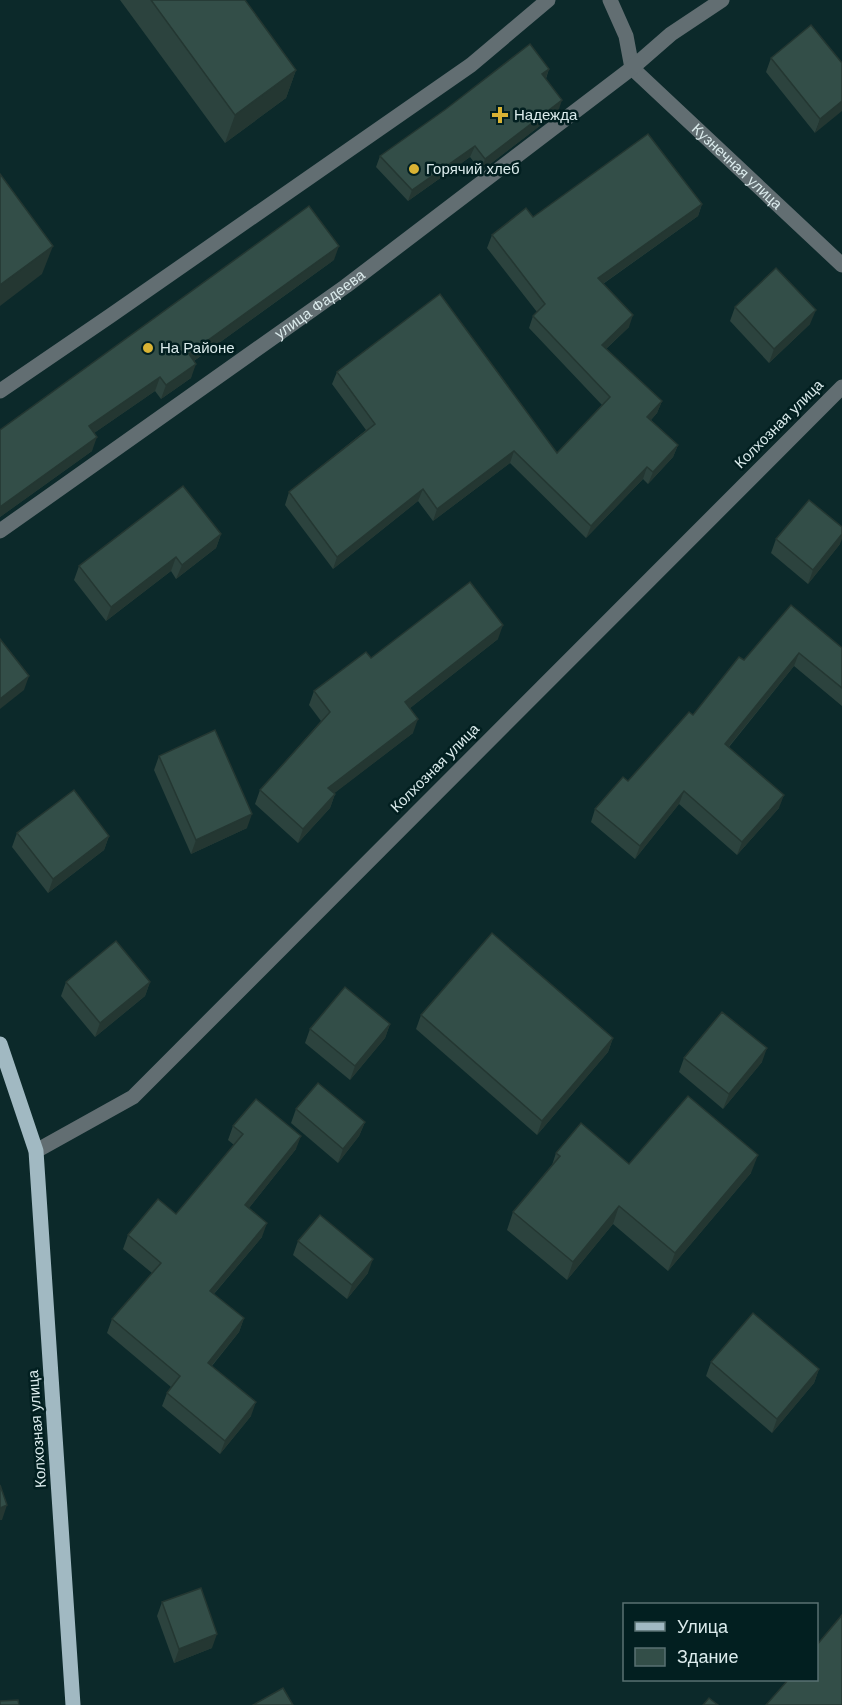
<svg xmlns="http://www.w3.org/2000/svg" width="842" height="1705" font-family="Helvetica,sans-serif">
  <style>
    .lines { fill: none; stroke-linecap: round; stroke-linejoin: round }
    .minor { stroke: #626e72; stroke-width: 15 }
    .major { stroke: #a1b9c2; stroke-width: 15 }
    .wall { fill: #2c433e }
    .shaded-wall { fill: #243732 }
    .building { fill: #334e48; stroke: #243732; stroke-width: 1.5 }
    .poi-dot { fill: #d9b334; stroke: #021f20; stroke-width: 2 }
    .labels { text-anchor: middle; stroke-width: 5; stroke-linejoin: round; paint-order: stroke }
    .poi-label { font-size: 15px; fill: #dbebec; stroke: #021f20; text-anchor: start }
    .street-label { font-size: 15px; fill: #dbebec; stroke: #021f20 }
  </style>
  <rect width="100%" height="100%" fill="#0c292a"/>
  <g class="lines">
    <!-- minor -->
    <g class="minor">
      <polyline points="610,0 626,36 632,68"/>
      <path id="s1" d="M 632,68 L 842,265"/>
      <polyline points="0,391 110,316 471,65 548,0"/>
      <path id="s2" d="M 0,531 L 346,286 L 632,68 L 671,34 L 722,0"/>
      <polyline points="36,1151 133,1097 842,387"/>
    </g>
    <!-- major -->
    <polyline class="major" points="0,1044 36,1151 73,1705"/>
  </g>
  <!-- wall -->
  <g class="wall">
    <polygon points="120,0 245,0 296,70 286,98 225,143"/>
    <polygon points="771,58 842,63 815,133 766,72"/>
    <polygon points="549,69 546,79 558,112 481,171 470,157 408,201 376,167 380,156"/>
    <polygon points="702,204 698,216 603,284 629,327 606,349 662,401 657,413 651,420 678,445 673,457 648,484 643,479 586,538 510,463 433,521 418,501 333,569 285,505 289,492 366,430 332,384 337,372 557,453 602,405 529,328 533,316 537,312 487,248 492,235 533,217"/>
    <polygon points="334,260 194,361 191,378 161,399 155,391 94,433 92,451 0,517 0,430"/>
    <polygon points="735,307 810,324 769,363 730,321"/>
    <polygon points="221,534 216,548 176,579 171,571 106,621 74,580 79,566"/>
    <polygon points="776,539 840,544 808,584 771,553"/>
    <polygon points="498,639 410,708 413,733 334,793 335,794 330,808 298,843 255,804 260,790 321,721 309,705 314,691 371,658"/>
    <polygon points="842,648 842,706 794,666 729,747 779,808 737,855 679,804 635,859 591,822 595,809 628,781 693,715 744,660"/>
    <polygon points="159,756 247,828 191,854 154,770"/>
    <polygon points="17,833 109,836 104,850 48,893 12,847"/>
    <polygon points="66,982 150,982 145,996 95,1037 61,996"/>
    <polygon points="421,1015 613,1038 608,1052 537,1135 416,1029"/>
    <polygon points="390,1024 385,1038 350,1080 305,1043 310,1029"/>
    <polygon points="684,1058 762,1062 723,1109 679,1072"/>
    <polygon points="296,1109 365,1122 359,1136 338,1163 291,1123"/>
    <polygon points="233,1126 296,1149 249,1208 262,1237 214,1294 244,1318 239,1332 212,1366 251,1416 220,1454 162,1406 167,1393 171,1387 107,1333 112,1319 152,1273 123,1249 128,1235 176,1214 234,1145 228,1140"/>
    <polygon points="556,1153 629,1164 751,1173 668,1271 613,1224 567,1280 507,1230 513,1212 552,1165"/>
    <polygon points="298,1241 368,1273 347,1299 293,1255"/>
    <polygon points="711,1362 819,1369 814,1383 772,1433 706,1376"/>
    <polygon points="162,1602 212,1648 174,1663 157,1616"/>
  </g>
  <!-- shaded-wall -->
  <g class="shaded-wall">
    <polygon points="549,69 545,80 542,74"/>
    <polygon points="296,70 286,98 225,143 235,115"/>
    <polygon points="562,100 558,112 481,171 485,159"/>
    <polygon points="842,101 842,111 815,133 820,119"/>
    <polygon points="475,146 470,157 408,201 412,190"/>
    <polygon points="702,204 698,216 594,290 598,278"/>
    <polygon points="53,246 42,274 0,306 0,285"/>
    <polygon points="339,246 334,260 184,368 189,354"/>
    <polygon points="816,310 810,324 769,363 774,349"/>
    <polygon points="633,315 629,327 597,357 602,345"/>
    <polygon points="196,364 191,378 161,399 166,385"/>
    <polygon points="160,377 155,391 84,440 89,426"/>
    <polygon points="662,401 657,413 643,429 647,417"/>
    <polygon points="97,437 92,451 0,517 0,507"/>
    <polygon points="678,445 673,457 648,484 653,472"/>
    <polygon points="514,451 510,463 433,521 437,509"/>
    <polygon points="647,467 643,479 586,538 591,526"/>
    <polygon points="423,489 418,501 333,569 337,557"/>
    <polygon points="221,534 216,548 176,579 182,565"/>
    <polygon points="842,534 842,539 840,544 808,584 813,570"/>
    <polygon points="176,557 171,571 106,621 111,607"/>
    <polygon points="503,625 498,639 400,716 405,702"/>
    <polygon points="799,653 794,666 720,757 725,744"/>
    <polygon points="29,676 24,690 0,709 0,699"/>
    <polygon points="418,719 413,733 323,802 328,788"/>
    <polygon points="684,791 679,804 635,859 640,846"/>
    <polygon points="335,794 330,808 298,843 303,829"/>
    <polygon points="784,795 779,808 737,855 742,842"/>
    <polygon points="252,814 247,828 191,854 196,840"/>
    <polygon points="109,836 104,850 48,893 53,879"/>
    <polygon points="150,982 145,996 95,1037 100,1023"/>
    <polygon points="390,1024 385,1038 350,1080 355,1066"/>
    <polygon points="613,1038 608,1052 537,1135 542,1121"/>
    <polygon points="767,1048 762,1062 723,1109 729,1094"/>
    <polygon points="365,1122 359,1136 338,1163 343,1149"/>
    <polygon points="301,1136 296,1149 240,1219 245,1205"/>
    <polygon points="758,1155 751,1173 668,1271 675,1253"/>
    <polygon points="619,1206 613,1224 567,1280 573,1262"/>
    <polygon points="267,1223 262,1237 205,1304 210,1291"/>
    <polygon points="373,1259 368,1273 347,1299 352,1285"/>
    <polygon points="244,1318 239,1332 203,1376 208,1363"/>
    <polygon points="819,1369 814,1383 772,1433 777,1419"/>
    <polygon points="256,1402 251,1416 220,1454 225,1441"/>
    <polygon points="7,1505 2,1520 0,1520 0,1508"/>
    <polygon points="217,1634 212,1648 174,1663 179,1649"/>
  </g>
  <!-- building -->
  <g class="building">
    <polygon points="151,0 245,0 296,70 235,115"/>
    <polygon points="811,25 842,63 842,101 820,119 771,58"/>
    <polygon points="530,44 549,69 542,74 562,100 485,159 475,146 412,190 380,156 446,109"/>
    <polygon points="648,134 702,204 598,278 633,315 602,345 662,401 647,417 678,445 653,472 647,467 591,526 514,451 437,509 423,489 337,557 289,492 375,424 337,372 440,294 557,453 610,397 533,316 545,304 492,235 526,208 533,217"/>
    <polygon points="0,174 53,246 0,285"/>
    <polygon points="309,206 339,246 189,354 196,364 166,385 160,377 89,426 97,437 0,507 0,430"/>
    <polygon points="776,268 816,310 774,349 735,307"/>
    <polygon points="183,486 221,534 182,565 176,557 111,607 79,566"/>
    <polygon points="809,500 842,527 842,534 813,570 776,539"/>
    <polygon points="470,582 503,625 405,702 418,719 328,788 335,794 303,829 260,790 330,712 314,691 366,652 371,658"/>
    <polygon points="791,605 842,648 842,688 799,653 725,744 784,795 742,842 684,791 640,846 595,809 623,777 628,781 689,712 693,715 739,657 744,660"/>
    <polygon points="0,639 29,676 0,699"/>
    <polygon points="215,730 252,814 196,840 159,756"/>
    <polygon points="74,790 109,836 53,879 17,833"/>
    <polygon points="492,933 613,1038 542,1121 421,1015"/>
    <polygon points="116,941 150,982 100,1023 66,982"/>
    <polygon points="345,987 390,1024 355,1066 310,1029"/>
    <polygon points="722,1012 767,1048 729,1094 684,1058"/>
    <polygon points="318,1083 365,1122 343,1149 296,1109"/>
    <polygon points="688,1096 758,1155 675,1253 619,1206 573,1262 513,1212 560,1156 556,1153 581,1123 629,1164"/>
    <polygon points="256,1099 301,1136 245,1205 267,1223 210,1291 244,1318 208,1363 256,1402 225,1441 167,1393 180,1376 112,1319 161,1263 128,1235 158,1199 176,1214 243,1134 233,1126"/>
    <polygon points="320,1215 373,1259 352,1285 298,1241"/>
    <polygon points="753,1313 819,1369 777,1419 711,1362"/>
    <polygon points="0,1485 7,1505 0,1508"/>
    <polygon points="201,1588 217,1634 179,1649 162,1602"/>
    <polygon points="842,1615 842,1705 766,1705 788,1680 816,1680 816,1646"/>
    <polygon points="283,1688 293,1705 253,1705"/>
    <polygon points="709,1698 718,1705 703,1705"/>
    <polygon points="18,1700 19,1705 0,1705 0,1701"/>
  </g>
  <!-- markers -->
  <g class="poi-dot">
    <path d="M497 106h6v6h6v6h-6v6h-6v-6h-6v-6h6z"/>
    <circle cx="414" cy="169" r="6"/>
    <circle cx="148" cy="348" r="6"/>
  </g>
  <g class="labels">
    <!-- poi labels -->
    <g class="poi-label">
      <text x="514" y="120">Надежда</text>
      <text x="426" y="174">Горячий хлеб</text>
      <text x="160" y="353">На Районе</text>
    </g>
    <!-- street labels -->
    <g class="street-label">
      <text dy="5" stroke="none"><textPath href="#s1" startOffset="144">Кузнечная улица</textPath></text>
      <text dy="5" stroke="none"><textPath href="#s2" startOffset="392">улица Фадеева</textPath></text>
      <text transform="translate(779 424) rotate(-45)" y="5">Колхозная улица</text>
      <text transform="translate(435 768) rotate(-45)" y="5">Колхозная улица</text>
      <text transform="translate(37 1429) rotate(-94)" y="5">Колхозная улица</text>
    </g>
  </g>
  <!-- legend -->
  <rect x="623" y="1603" width="195" height="78" fill="#021f20" stroke="#597172" stroke-width="1.5"/>
  <rect x="635" y="1622" width="30" height="9" fill="#a1b9c2" stroke="#597172" stroke-width="1.5"/>
  <text x="677" y="1633" font-size="18" fill="#dbebec">Улица</text>
  <rect x="635" y="1648" width="30" height="18" fill="#334e48" stroke="#597172" stroke-width="1.5"/>
  <text x="677" y="1663" font-size="18" fill="#dbebec">Здание</text>
</svg>
